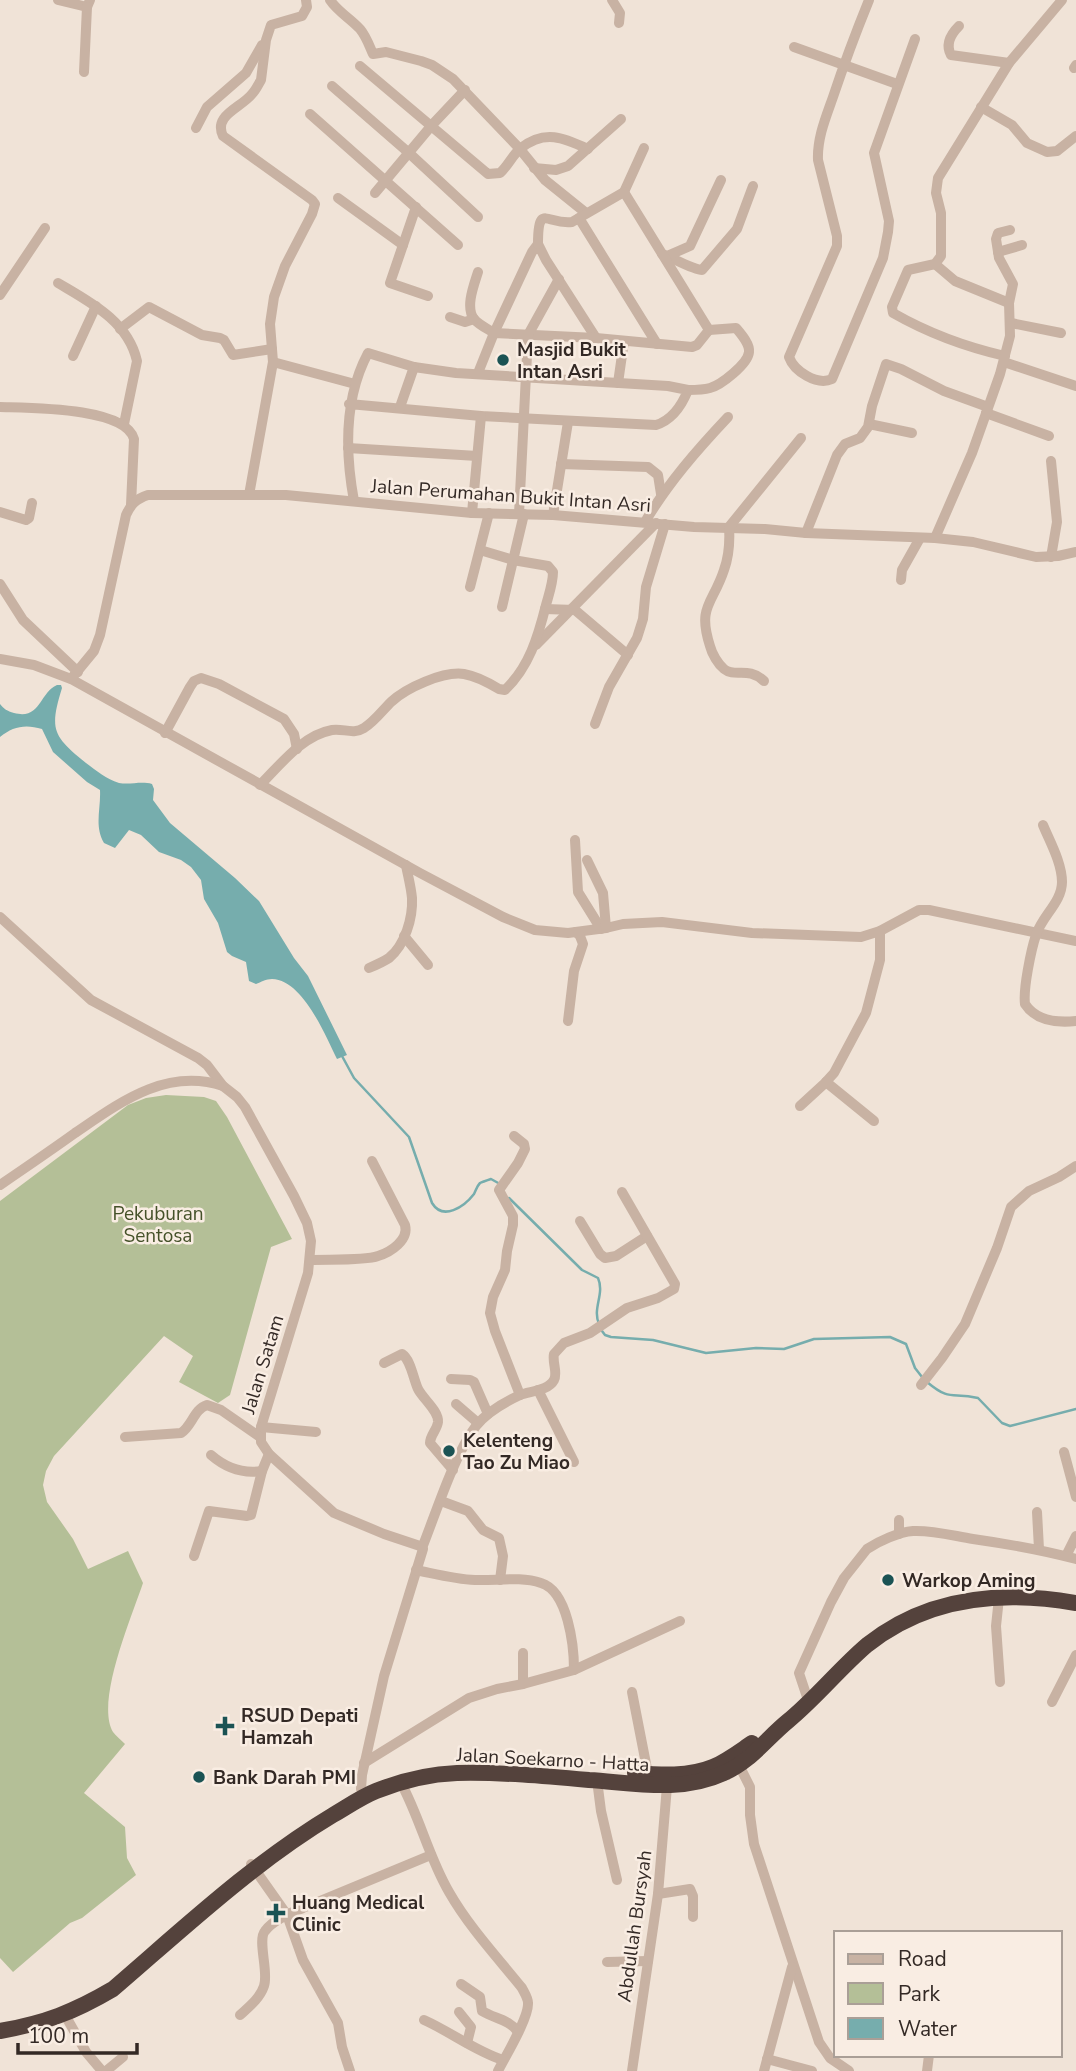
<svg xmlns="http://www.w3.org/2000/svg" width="1076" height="2071" font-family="'Nunito Sans',sans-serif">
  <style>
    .green { fill: #b4bf97 }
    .water { fill: #76adad }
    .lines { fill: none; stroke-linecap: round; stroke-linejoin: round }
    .stream { stroke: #76adad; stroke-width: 2.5 }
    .minor { stroke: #c8b2a3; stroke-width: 10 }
    .highway { stroke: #54423c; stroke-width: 16 }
    .poi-dot { fill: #1b5354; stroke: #f9ede3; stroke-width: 2.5 }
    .labels { text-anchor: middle; stroke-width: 5; stroke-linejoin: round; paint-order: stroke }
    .poi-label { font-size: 19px; font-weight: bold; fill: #332925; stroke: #f9ede3; text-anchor: start }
    .street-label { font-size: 19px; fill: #332925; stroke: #f9ede3 }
    .park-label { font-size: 19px; fill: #455129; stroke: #f9ede3 }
  </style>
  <rect width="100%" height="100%" fill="#f0e3d7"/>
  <!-- green -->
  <path class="green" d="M 166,1095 L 204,1097 L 216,1101 L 227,1117 L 292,1239 L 271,1247 L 230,1395 L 218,1403 L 179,1382 L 193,1356 L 164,1336 L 54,1456 L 46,1471 L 43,1485 L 47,1502 L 73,1539 L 88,1569 L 128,1551 L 143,1583 C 132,1616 95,1702 113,1732 C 116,1736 121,1740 125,1744 L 84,1793 L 125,1827 L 127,1858 L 136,1875 L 82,1918 L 70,1923 L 13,1972 L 0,1958 L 0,1201 L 128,1105 L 146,1098 Z"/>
  <!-- water -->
  <path class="water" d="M 57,685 L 61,685 L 62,688 C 49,730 53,736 86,763 C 97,771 106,779 119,783 C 130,785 141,781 152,784 L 154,789 L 153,800 L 170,823 L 235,878 L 259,901 L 294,958 L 308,976 L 347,1055 L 337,1059 C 325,1035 303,980 272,979 C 266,979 261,982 256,984 L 249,981 L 246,962 L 232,956 L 227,952 L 218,923 L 204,899 L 201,880 L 191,867 L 181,860 L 159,852 L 141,835 L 129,830 L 115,848 L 104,843 C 94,826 101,809 100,790 L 87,782 L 53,752 L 42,729 C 26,724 13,726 0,737 L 0,704 C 4,709 7,711 14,713 C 41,720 39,693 57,685 Z"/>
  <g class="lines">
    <!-- stream -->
    <g class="stream">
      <path d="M 342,1056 L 354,1078 L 409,1137 L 432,1203 C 443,1221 464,1207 474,1194 C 476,1190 477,1186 480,1183 C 482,1182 488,1180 491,1179 L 500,1184"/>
      <path d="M 509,1198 L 582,1270 L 598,1278 C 605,1294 592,1308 599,1324"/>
      <polyline points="602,1331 605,1335 611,1337 653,1340 706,1353 756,1348 784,1349 814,1339 890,1337 906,1344 915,1368 922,1377"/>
      <path d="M 927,1382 C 952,1403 952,1391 978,1398 L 1002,1423 L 1010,1426 L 1076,1409"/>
    </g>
    <!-- minor -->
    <g class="minor">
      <polyline points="58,0 87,7 90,0"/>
      <path d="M 330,0 C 338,12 350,18 360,29 C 366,36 369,45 373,54 L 386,52 L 421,61 L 432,65 L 453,79 L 519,148 L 545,180 L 586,213"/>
      <polyline points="612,0 620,13 619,23"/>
      <path d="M 869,0 C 856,32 844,64 833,97 C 826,117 817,138 818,160 L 837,236 L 837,246 L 789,357 C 794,371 817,386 832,379 L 883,258 L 888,232 L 889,221 L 874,153 L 915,39"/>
      <path d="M 959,26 C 951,34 945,44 951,55 L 1009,63"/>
      <polyline points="794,47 897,84"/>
      <path d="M 360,66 L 488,174 L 500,173 C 508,166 513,154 521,148 C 545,129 564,138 588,149"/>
      <polyline points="1074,68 1076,65"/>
      <polyline points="84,72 87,7"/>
      <polyline points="332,86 409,153 478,217"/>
      <polyline points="981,107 1012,125 1027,143 1047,152 1057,151 1076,136"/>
      <polyline points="310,114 458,245"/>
      <polyline points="196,128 207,107 246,73 262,45"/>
      <polyline points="534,168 556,170 568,166 621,119"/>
      <polyline points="624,192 644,148"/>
      <polyline points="375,193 432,125 465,90"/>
      <polyline points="338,198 403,245"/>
      <polyline points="416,207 390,283 428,296"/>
      <polyline points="579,218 657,344"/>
      <polyline points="998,252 1022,245"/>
      <path d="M 662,254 C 673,258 693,270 702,270 L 737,229 L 753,186"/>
      <polyline points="667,256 690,246 721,180"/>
      <polyline points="935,264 955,281 1009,303"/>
      <path d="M 478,272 C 474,285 465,307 474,319 C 479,325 488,329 494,333 L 532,252 L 538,244 L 546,260 L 596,338"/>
      <path d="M 58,283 C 90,302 128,321 137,361 L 124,424"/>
      <polyline points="0,295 45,228"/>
      <polyline points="450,317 465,322 474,319"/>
      <polyline points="1011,323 1061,333"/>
      <polyline points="120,329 149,307 202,335 220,338 224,340 233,355 272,349"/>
      <polyline points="73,356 96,306"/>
      <path d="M 1005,356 C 966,347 928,333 893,313 L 892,307 L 908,270 L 935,264 L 941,256 L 941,213 L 936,193 L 938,178 L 1009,63 L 1062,0"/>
      <polyline points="273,362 355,384"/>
      <polyline points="1004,362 1076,386"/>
      <path d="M 478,373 L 494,333 L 596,338 L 692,347 L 697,345 L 709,330 L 624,192 L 572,222 C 547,225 538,202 538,244"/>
      <polyline points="618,383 624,341"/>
      <path d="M 688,390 C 695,390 703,390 710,388 C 721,385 748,364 749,352 C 750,344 741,334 736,328 L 709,330"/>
      <path d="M 349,404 L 481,416 L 656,425 C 672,420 682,405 688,390 L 668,386 L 456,373 L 414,367 L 368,353 C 344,398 345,452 354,501"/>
      <path d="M 0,407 C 29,408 125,407 134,439 L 131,505"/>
      <polyline points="400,407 414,367"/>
      <polyline points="986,413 1049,436"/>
      <polyline points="869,424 912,433"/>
      <polyline points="348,448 477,456"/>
      <polyline points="1051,461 1057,522 1051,557"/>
      <polyline points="561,464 648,467 658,475 661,494"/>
      <path d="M 249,495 L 273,362 L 270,324 L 274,297 L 285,266 L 312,214 L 315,204 L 312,200 L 223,136 C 213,115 241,108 252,94 C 256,90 258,85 261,80 L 266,40 L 271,25 L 302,16 L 307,7 L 306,0"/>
      <polyline points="0,512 26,520 29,518 32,503"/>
      <polyline points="472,513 481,416"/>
      <polyline points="519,514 528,335 559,279"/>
      <polyline points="553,515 568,422"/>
      <path d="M 645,522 C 668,483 697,450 728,417"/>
      <polyline points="806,533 837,455 845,444 860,438 868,427 872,406 886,364 901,369 944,391 988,407"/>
      <polyline points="935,538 972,453 1000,374 1010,336 1009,303 1013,284 999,258 996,239 998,233 1010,230"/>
      <polyline points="901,580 902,570 920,538"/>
      <polyline points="0,584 23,620 78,672"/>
      <polyline points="470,587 489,513"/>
      <polyline points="502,607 524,514"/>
      <polyline points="545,609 575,610 628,655"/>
      <polyline points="536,645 656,523"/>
      <polyline points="0,659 34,665 71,679 420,873 503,917 535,930 568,933 606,928 623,924 662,922 752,933 861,937 880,931 919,910 929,910 1076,941"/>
      <path d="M 71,679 L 94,651 L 100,635 L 126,515 C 131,504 136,499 148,495 L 286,495 L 472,513 L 553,515 L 694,527 L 765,529 L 806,533 L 935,538 L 973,542 L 1036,557 L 1058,556 L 1076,552"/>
      <path d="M 764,681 C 748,666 735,678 724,669 C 718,664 712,654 710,646 C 697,606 713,604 724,570 C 729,556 730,542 729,527 L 801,438"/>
      <polyline points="595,724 609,687 637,638 643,619 646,587 665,524"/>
      <polyline points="165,733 190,687 194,681 201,678 219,684 284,719 294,734 297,749"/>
      <path d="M 260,785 C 280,765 303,735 332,730 C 343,728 353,735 364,728 C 374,722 382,711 391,702 C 406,688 443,671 464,674 C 476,676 489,683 499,689 L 505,690 C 529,667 538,637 546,605 C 549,594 553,583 553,572 L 548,566 L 513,560 L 480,550"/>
      <path d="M 1043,825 C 1050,842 1062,863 1062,882 C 1062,902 1042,916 1036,935 C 1031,950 1023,989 1025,1004 C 1036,1021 1057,1023 1076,1021"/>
      <polyline points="575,840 578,892 601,929"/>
      <polyline points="587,860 603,893 606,928"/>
      <polyline points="0,917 91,1000 198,1058 207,1065 223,1086 237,1097 245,1107 294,1196 307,1223 311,1241 308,1273 261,1427 261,1442 269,1454 334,1513 384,1534 420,1546 423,1549 384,1676 362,1775 361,1789"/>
      <polyline points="404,936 428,965"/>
      <path d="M 369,968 C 376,965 383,962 389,958 C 405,945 413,918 412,898 C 411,887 408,876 406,865"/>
      <polyline points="568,1021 574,971 583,944 580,936 576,932"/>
      <polyline points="826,1082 874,1121"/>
      <polyline points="800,1106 824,1084 834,1073 866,1013 880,960 880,931"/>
      <polyline points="514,1136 524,1144 525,1149 518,1163 499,1190 513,1216 513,1225 507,1251 505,1270 493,1297 490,1313 495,1331 520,1395"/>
      <path d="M 0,1185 C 25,1168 50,1151 75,1133 C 119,1103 166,1067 223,1086"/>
      <polyline points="580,1221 600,1254 605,1258 616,1256 647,1236"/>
      <path d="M 310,1260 C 327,1259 364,1261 378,1256 C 391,1252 409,1240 405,1225 L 372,1161"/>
      <path d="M 384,1363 L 402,1354 C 411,1360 413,1378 418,1389 C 423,1399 439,1411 438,1422 C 437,1430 430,1435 430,1443 L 453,1470"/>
      <polyline points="451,1379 470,1380 474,1382 488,1414"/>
      <polyline points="921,1385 942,1358 965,1324 997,1248 1011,1207 1029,1191 1059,1177 1076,1166"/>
      <polyline points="538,1390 574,1462"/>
      <polyline points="456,1404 478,1423"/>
      <polyline points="261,1427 316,1432"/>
      <path d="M 125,1437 L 181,1433 C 192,1426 194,1409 207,1405 L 221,1410 L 260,1437"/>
      <polyline points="1064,1452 1076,1497"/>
      <path d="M 211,1455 C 226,1468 243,1474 262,1471"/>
      <polyline points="441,1501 468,1511 483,1530 499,1538 503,1556 500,1580"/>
      <polyline points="1037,1512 1039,1549"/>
      <polyline points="899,1520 899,1534"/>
      <path d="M 422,1548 C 436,1513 454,1455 476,1426 C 486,1413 505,1402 520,1395 C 530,1391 548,1391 554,1380 C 558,1373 552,1362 554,1354 L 564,1343 L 590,1333 L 627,1308 L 658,1298 L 674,1289 L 675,1284 L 622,1192"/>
      <polyline points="194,1556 209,1511 247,1516 251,1515 262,1471 269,1454"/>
      <polyline points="1066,1556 1076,1536"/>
      <path d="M 416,1570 C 436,1574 455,1579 475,1580 C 496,1581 520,1576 541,1583 C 568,1591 574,1646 574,1670"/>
      <polyline points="999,1598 996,1626 1000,1682"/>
      <polyline points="523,1684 523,1653"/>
      <polyline points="632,1692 648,1774"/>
      <path d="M 807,1697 L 799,1673 L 831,1602 L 844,1578 L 867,1549 C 879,1541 899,1532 913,1531 C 933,1530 954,1536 973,1539 C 1008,1544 1042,1550 1076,1559"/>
      <polyline points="1052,1702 1076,1655"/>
      <polyline points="364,1763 469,1698 497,1689 523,1684 574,1670 680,1621"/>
      <polyline points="739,1765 750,1787 750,1815 754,1844 819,2042 830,2058 849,2071"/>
      <polyline points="597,1780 601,1811 617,1880"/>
      <path d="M 401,1783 C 420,1818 429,1858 449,1892 C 469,1927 497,1957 522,1988 C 524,1992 528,1998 528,2003 C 529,2018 505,2057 498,2071"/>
      <polyline points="251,1864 287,1915 303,1960 338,2023 342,2047 350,2071"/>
      <polyline points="658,1894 690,1889 693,1896 693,1917"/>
      <polyline points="607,1962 648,1961"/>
      <path d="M 461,1984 L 480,1997 L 482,2011 C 495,2019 509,2019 518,2032"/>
      <polyline points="459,2012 471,2027 467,2043"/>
      <polyline points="65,2015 86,2052 102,2071"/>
      <path d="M 240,2015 C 250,2006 260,1998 264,1986 C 269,1972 257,1940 265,1931 C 273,1920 290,1913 303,1908 L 431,1855"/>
      <path d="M 424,2020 C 451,2032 475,2051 503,2060"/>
      <polyline points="767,2059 812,2071"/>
      <polyline points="106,2071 123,2057"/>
      <polyline points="632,2071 658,1894 667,1786"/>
      <polyline points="764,2071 792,1967"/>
      <polyline points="927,2071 929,2055"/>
    </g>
    <!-- highway -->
    <g class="highway">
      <path d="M 635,1773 C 660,1775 689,1777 713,1767 C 727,1761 740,1751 752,1743"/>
      <path d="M 0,2031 C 45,2023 74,2012 113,1989 C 184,1928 253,1863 333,1815 C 347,1807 361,1797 376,1791 C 401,1781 430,1774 457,1773 C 501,1772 545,1776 589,1780 C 635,1783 681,1793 724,1773 C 750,1762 767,1738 788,1721 C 816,1698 839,1669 867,1645 C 927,1597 1002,1590 1076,1603"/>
    </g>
  </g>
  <!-- markers -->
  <g class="poi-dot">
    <circle cx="503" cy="360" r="7"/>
    <circle cx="449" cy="1451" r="7"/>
    <circle cx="888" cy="1580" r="7"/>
    <path d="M221.5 1715.5h7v7h7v7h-7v7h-7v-7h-7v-7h7z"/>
    <circle cx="199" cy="1777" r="7"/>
    <path d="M272.5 1902.5h7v7h7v7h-7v7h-7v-7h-7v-7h7z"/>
  </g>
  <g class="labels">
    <!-- poi labels -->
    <g class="poi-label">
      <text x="517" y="356">Masjid Bukit<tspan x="517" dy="22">Intan Asri</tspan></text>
      <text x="463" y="1447">Kelenteng<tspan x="463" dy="22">Tao Zu Miao</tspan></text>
      <text x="902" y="1587">Warkop Aming</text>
      <text x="241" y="1722">RSUD Depati<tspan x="241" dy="22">Hamzah</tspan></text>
      <text x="213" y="1784">Bank Darah PMI</text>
      <text x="292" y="1909">Huang Medical<tspan x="292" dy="22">Clinic</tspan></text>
    </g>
    <!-- street labels -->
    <g class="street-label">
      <text transform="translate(511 495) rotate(4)" y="7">Jalan Perumahan Bukit Intan Asri</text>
      <text transform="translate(262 1364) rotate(-73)" y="7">Jalan Satam</text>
      <text transform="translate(553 1759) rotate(3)" y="7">Jalan Soekarno - Hatta</text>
      <text transform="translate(634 1926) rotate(-82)" y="7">Abdullah Bursyah</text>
    </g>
    <!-- park labels -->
    <g class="park-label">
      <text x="158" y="1220">Pekuburan<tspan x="158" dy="22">Sentosa</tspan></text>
    </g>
  </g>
  <!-- legend -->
  <rect x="834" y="1931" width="228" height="126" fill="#f9ede3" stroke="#aa9f97" stroke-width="2"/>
  <rect x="848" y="1954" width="35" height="10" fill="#c8b2a3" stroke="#aa9f97" stroke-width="2"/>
  <text x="898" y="1966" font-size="21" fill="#332925">Road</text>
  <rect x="848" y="1983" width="35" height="21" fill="#b4bf97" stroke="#aa9f97" stroke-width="2"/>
  <text x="898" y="2001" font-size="21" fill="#332925">Park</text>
  <rect x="848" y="2018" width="35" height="21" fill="#76adad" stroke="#aa9f97" stroke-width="2"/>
  <text x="898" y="2036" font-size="21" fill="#332925">Water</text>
  <!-- scale -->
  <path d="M18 2043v10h119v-10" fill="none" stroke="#332925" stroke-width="3.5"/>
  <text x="28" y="2043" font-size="21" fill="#332925" stroke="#f9ede3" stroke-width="5" paint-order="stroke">100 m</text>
</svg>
